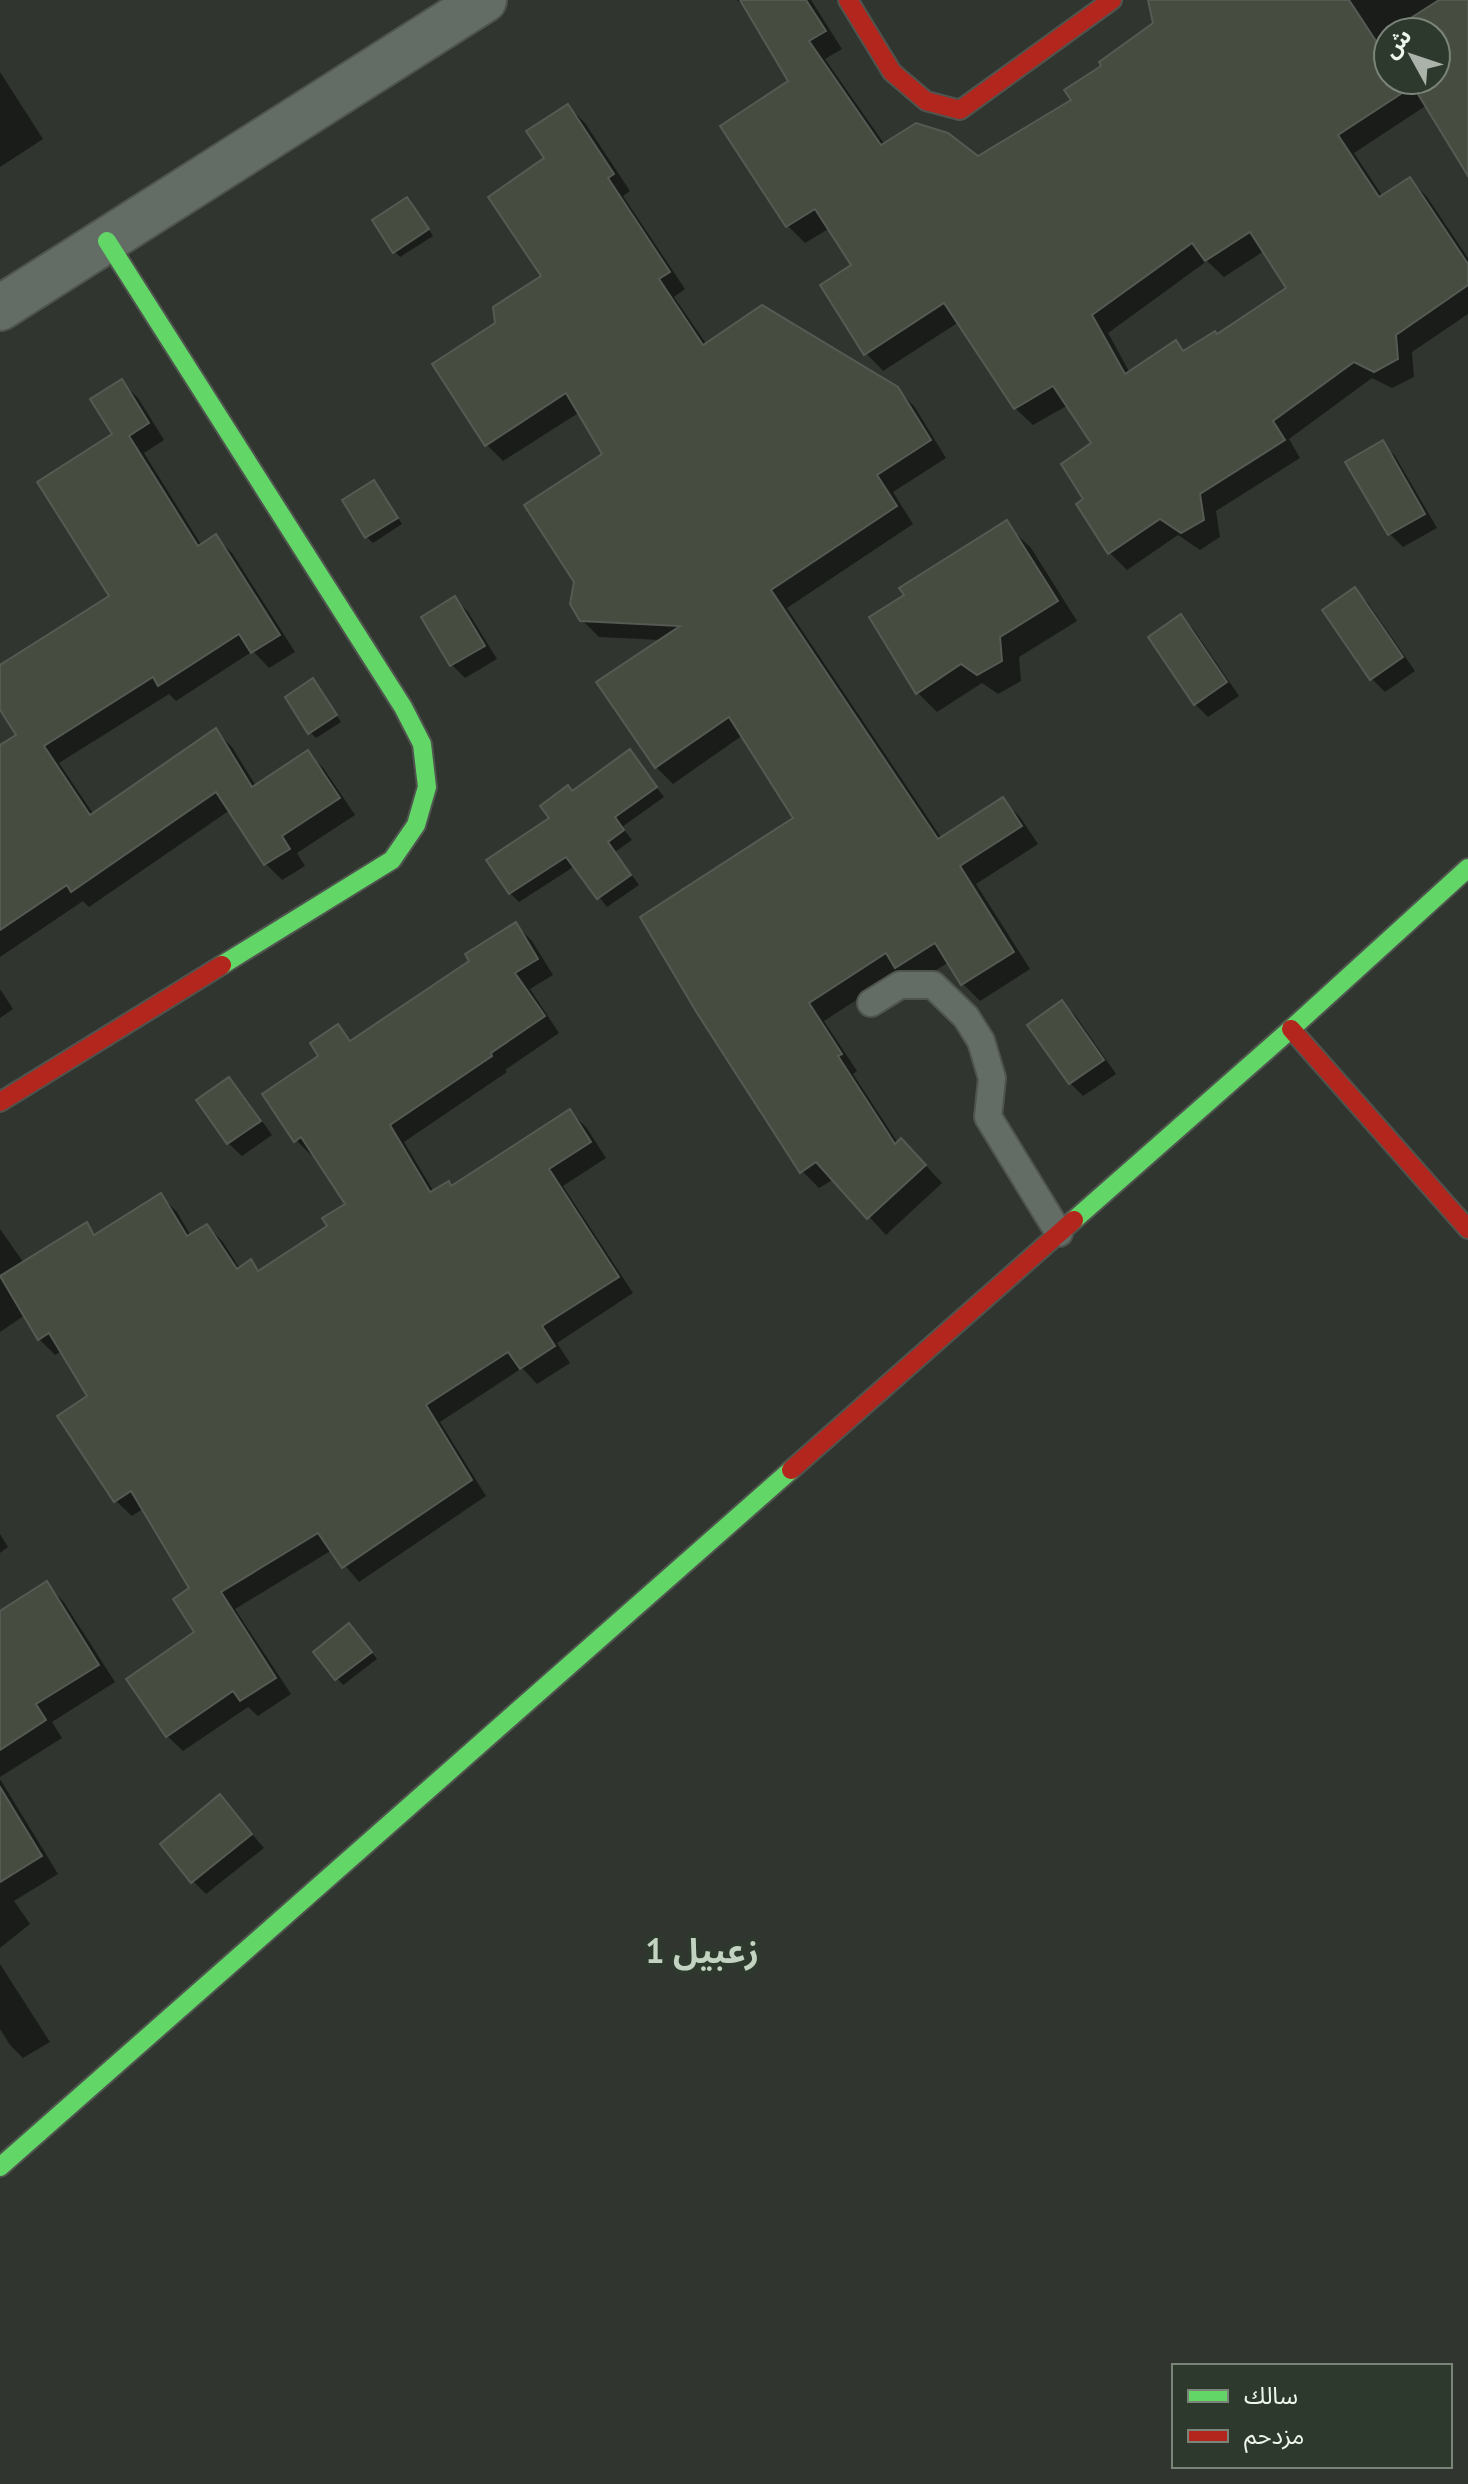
<svg xmlns="http://www.w3.org/2000/svg" width="1468" height="2484" font-family="'PT Sans','Noto Sans Arabic',sans-serif">
  <style>
    .shadow { fill: #0007; fill-rule: evenodd }
    .building { fill: #464c40; stroke: #555a53; stroke-width: 2; fill-rule: evenodd }
    .lines { fill: none; stroke-linecap: round; stroke-linejoin: round }
    .lane-casing { stroke: #4f544e; stroke-width: 30 }
    .street-casing { stroke: #4f544e; stroke-width: 48 }
    .fast-casing { stroke: #4f544e; stroke-width: 22 }
    .jam-casing { stroke: #4f544e; stroke-width: 22 }
    .lane { stroke: #646c66; stroke-width: 26 }
    .street { stroke: #646c66; stroke-width: 44 }
    .fast { stroke: #63d668; stroke-width: 18 }
    .jam { stroke: #b3261e; stroke-width: 18 }
    .labels { text-anchor: middle; stroke-width: 8; stroke-linejoin: round; paint-order: stroke }
    .district-label { font-size: 34px; font-weight: bold; fill: #c3d3c2; stroke: #2d392c }
  </style>
  <rect width="100%" height="100%" fill="#30362f"/>
  <!-- shadow -->
  <g class="shadow">
    <path d="M 737,0 L 811,0 L 842,49 L 825,59 L 885,145 L 978,158 L 1074,101 L 1197,0 L 1468,0 L 1468,162 L 1427,105 L 1354,153 L 1383,197 L 1409,179 L 1427,197 L 1468,258 L 1468,314 L 1412,352 L 1414,377 L 1392,388 L 1372,378 L 1289,439 L 1300,458 L 1216,511 L 1220,537 L 1200,550 L 1178,535 L 1127,570 L 1110,553 L 1078,505 L 1086,499 L 1094,444 L 1068,405 L 1033,425 L 1015,408 L 959,322 L 883,371 L 866,353 L 854,265 L 830,228 L 805,243 L 788,226 L 723,126 L 791,81 L 744,3 L 742,4 ZM 1388,32 L 1436,32 L 1436,80 L 1388,80 ZM 1264,251 L 1289,289 L 1218,337 L 1185,352 L 1176,343 L 1130,373 L 1108,333 L 1207,261 L 1224,277 Z"/>
    <polygon points="0,72 43,139 0,167"/>
    <polygon points="568,106 585,123 630,191 623,196 685,289 674,297 707,345 896,388 914,406 946,458 893,492 913,524 787,608 942,839 1003,800 1020,817 1038,844 976,884 1030,969 980,1001 963,984 949,962 914,984 901,971 824,1021 857,1071 853,1074 898,1143 918,1157 942,1183 886,1235 834,1179 819,1188 802,1171 796,818 743,735 673,784 656,767 661,640 599,637 582,620 605,454 580,412 503,461 486,444 497,324 543,277 547,159"/>
    <polygon points="413,205 433,236 400,257 394,251"/>
    <polygon points="122,382 138,398 164,440 144,453 202,546 216,537 232,553 295,652 269,668 253,651 176,701 169,694 59,763 94,815 215,731 232,747 256,786 307,752 324,769 355,815 297,853 305,866 282,880 266,864 230,810 89,907 83,901 0,957 0,748 19,736 0,706 0,667 112,596 114,434"/>
    <polygon points="1382,443 1395,456 1437,528 1403,547 1390,534"/>
    <polygon points="379,489 402,524 373,543 367,537"/>
    <polygon points="1010,528 1031,548 1077,621 1019,657 1021,681 998,694 982,683 937,712 917,692"/>
    <polygon points="1355,590 1368,603 1415,671 1385,692 1372,679 1325,611"/>
    <polygon points="455,599 468,612 497,659 465,678 452,665 424,618"/>
    <polygon points="1181,616 1194,630 1239,696 1208,717 1195,704"/>
    <polygon points="313,680 341,722 316,738 310,732"/>
    <polygon points="630,752 664,797 622,827 632,840 615,852 639,885 607,907 575,866 519,902 510,893 552,818 573,793"/>
    <polygon points="516,925 532,941 553,975 530,989 559,1033 505,1070 507,1072 404,1142 434,1192 452,1188 570,1112 586,1127 606,1158 563,1186 633,1293 557,1343 570,1363 537,1384 522,1368 440,1422 486,1496 359,1582 332,1550 235,1609 291,1694 258,1716 248,1707 183,1751 167,1736 197,1632 192,1589 144,1508 132,1516 116,1501 90,1397 62,1351 55,1355 39,1339 25,1315 0,1332 0,1229 24,1263 87,1225 97,1235 161,1196 177,1212 191,1236 207,1226 223,1242 240,1269 251,1262 261,1272 330,1227 348,1205 315,1154 312,1156 296,1140 321,1057 338,1026 353,1042 472,962"/>
    <polygon points="0,989 13,1009 0,1018"/>
    <polygon points="1062,1002 1075,1015 1116,1074 1083,1096 1070,1083"/>
    <polygon points="229,1079 242,1093 272,1135 242,1156 228,1143 199,1101"/>
    <polygon points="0,1534 8,1547 0,1553"/>
    <polygon points="46,1584 63,1601 115,1682 52,1722 62,1738 0,1777 0,1613"/>
    <polygon points="355,1631 377,1659 343,1685 315,1652"/>
    <polygon points="0,1779 58,1874 14,1901 30,1924 0,1948"/>
    <polygon points="220,1797 264,1848 206,1894 193,1881"/>
    <polygon points="0,1964 50,2042 23,2058 10,2045 0,2029"/>
  </g>
  <!-- building -->
  <g class="building">
    <path d="M 740,0 L 806,0 L 826,31 L 809,41 L 881,145 L 916,123 L 948,133 L 978,156 L 1071,100 L 1064,90 L 1101,66 L 1099,62 L 1153,23 L 1148,0 L 1349,0 L 1376,41 L 1388,33 L 1388,80 L 1436,80 L 1436,32 L 1389,32 L 1439,0 L 1468,0 L 1468,176 L 1413,86 L 1338,135 L 1379,197 L 1410,177 L 1468,264 L 1468,285 L 1396,335 L 1398,359 L 1374,372 L 1354,362 L 1273,421 L 1285,440 L 1200,494 L 1204,520 L 1181,533 L 1160,519 L 1108,554 L 1076,504 L 1083,499 L 1061,464 L 1091,443 L 1053,386 L 1014,409 L 944,303 L 864,355 L 820,285 L 851,265 L 815,209 L 786,227 L 720,126 L 788,81 ZM 1250,232 L 1286,288 L 1217,334 L 1215,331 L 1183,351 L 1176,340 L 1125,374 L 1092,315 L 1192,243 L 1205,261 Z"/>
    <polygon points="568,104 614,174 608,178 670,272 659,279 703,345 762,305 898,387 931,440 877,475 897,506 771,590 938,839 1003,797 1022,826 960,866 1014,952 961,985 935,943 895,968 886,953 809,1003 842,1054 838,1056 895,1144 901,1138 926,1165 867,1219 816,1162 800,1173 697,1013 640,917 793,818 729,717 655,768 596,682 680,626 580,621 570,604 574,582 524,505 602,454 566,393 485,446 432,364 495,323 493,307 541,276 488,197 544,158 526,131"/>
    <polygon points="407,197 429,229 393,253 372,220"/>
    <polygon points="122,379 149,423 129,436 198,546 216,534 280,635 251,653 239,634 158,686 153,677 44,746 90,815 216,728 252,787 308,750 340,798 282,836 290,849 264,865 216,792 71,892 67,885 0,930 0,745 16,735 0,710 0,665 109,596 37,482 112,434 90,399"/>
    <polygon points="1383,440 1425,514 1388,535 1345,462"/>
    <polygon points="374,480 398,518 365,538 342,500"/>
    <polygon points="1007,520 1058,601 1000,637 1002,661 977,675 961,664 916,694 869,617 904,595 899,588"/>
    <polygon points="1355,587 1403,657 1370,680 1322,610"/>
    <polygon points="455,596 485,646 450,666 421,617"/>
    <polygon points="1181,614 1227,682 1194,705 1148,637"/>
    <polygon points="313,678 337,715 308,734 285,697"/>
    <polygon points="630,749 657,787 615,817 624,830 608,842 631,875 597,899 566,857 509,894 486,860 549,818 540,806 568,785 572,791"/>
    <polygon points="516,922 538,959 515,973 545,1016 491,1053 492,1056 390,1125 430,1192 449,1181 451,1186 570,1109 591,1142 549,1169 619,1277 542,1326 555,1346 520,1369 508,1352 426,1405 472,1480 342,1568 318,1533 221,1592 276,1678 240,1701 233,1691 166,1737 126,1679 194,1632 173,1599 189,1588 131,1491 114,1502 57,1416 87,1396 49,1333 38,1340 0,1276 87,1222 94,1235 161,1193 187,1236 207,1224 237,1269 251,1259 258,1271 327,1226 322,1218 345,1204 301,1137 294,1142 262,1094 318,1056 310,1043 338,1024 350,1041 469,961 465,954"/>
    <polygon points="1062,1000 1104,1060 1069,1084 1027,1025"/>
    <polygon points="229,1077 261,1121 227,1144 196,1100"/>
    <polygon points="47,1581 99,1665 36,1704 46,1720 0,1750 0,1611"/>
    <polygon points="349,1623 372,1652 335,1680 313,1652"/>
    <polygon points="0,1787 42,1856 0,1882"/>
    <polygon points="220,1794 252,1834 191,1883 160,1844"/>
  </g>
  <g class="lines">
    <defs>
      <polyline id="lane" points="871,1003 900,985 933,985 966,1017 981,1041 992,1078 988,1117 1059,1233"/>
      <polyline id="street" points="0,308 484,0"/>
      <g id="fast">
        <polyline points="107,241 403,707 422,744 427,787 416,825 392,860 222,965"/>
        <polyline points="1074,1220 1291,1029 1468,868"/>
        <polyline points="0,2167 791,1470"/>
      </g>
      <g id="jam">
        <polyline points="848,0 892,72 926,101 960,110 1112,0"/>
        <polyline points="1291,1029 1468,1229"/>
        <polyline points="0,1102 222,965"/>
        <polyline points="791,1470 1074,1220"/>
      </g>
    </defs>
    <!-- lane casing -->
    <use href="#lane" class="lane-casing"/>
    <!-- street casing -->
    <use href="#street" class="street-casing"/>
    <!-- fast casing -->
    <use href="#fast" class="fast-casing"/>
    <!-- jam casing -->
    <use href="#jam" class="jam-casing"/>
    <!-- lane -->
    <use href="#lane" class="lane"/>
    <!-- street -->
    <use href="#street" class="street"/>
    <!-- fast -->
    <use href="#fast" class="fast"/>
    <!-- jam -->
    <use href="#jam" class="jam"/>
  </g>
  <g class="labels">
    <!-- district labels -->
    <g class="district-label">
      <text x="702" y="1963">زعبيل 1</text>
    </g>
  </g>
  <!-- legend -->
  <rect x="1172" y="2364" width="280" height="104" fill="#2d392c" stroke="#7a8479" stroke-width="2"/>
  <rect x="1188" y="2390" width="40" height="12" fill="#63d668" stroke="#7a8479" stroke-width="2"/>
  <text x="1244" y="2404" font-size="24" fill="#edf5ec">سالك</text>
  <rect x="1188" y="2430" width="40" height="12" fill="#b3261e" stroke="#7a8479" stroke-width="2"/>
  <text x="1244" y="2444" font-size="24" fill="#edf5ec">مزدحم</text>
  <!-- north arrow -->
  <g transform="translate(1412 56) rotate(310)"><circle r="38" fill="#2d392c" stroke="#7a8479" stroke-width="2"/>
  <path d="M0-6L14 30L0 20L-14 30Z" fill="#abb2aa"/>
  <text y="-12" font-size="22" font-weight="bold" text-anchor="middle" fill="#edf5ec">ش</text>
  </g>
</svg>
